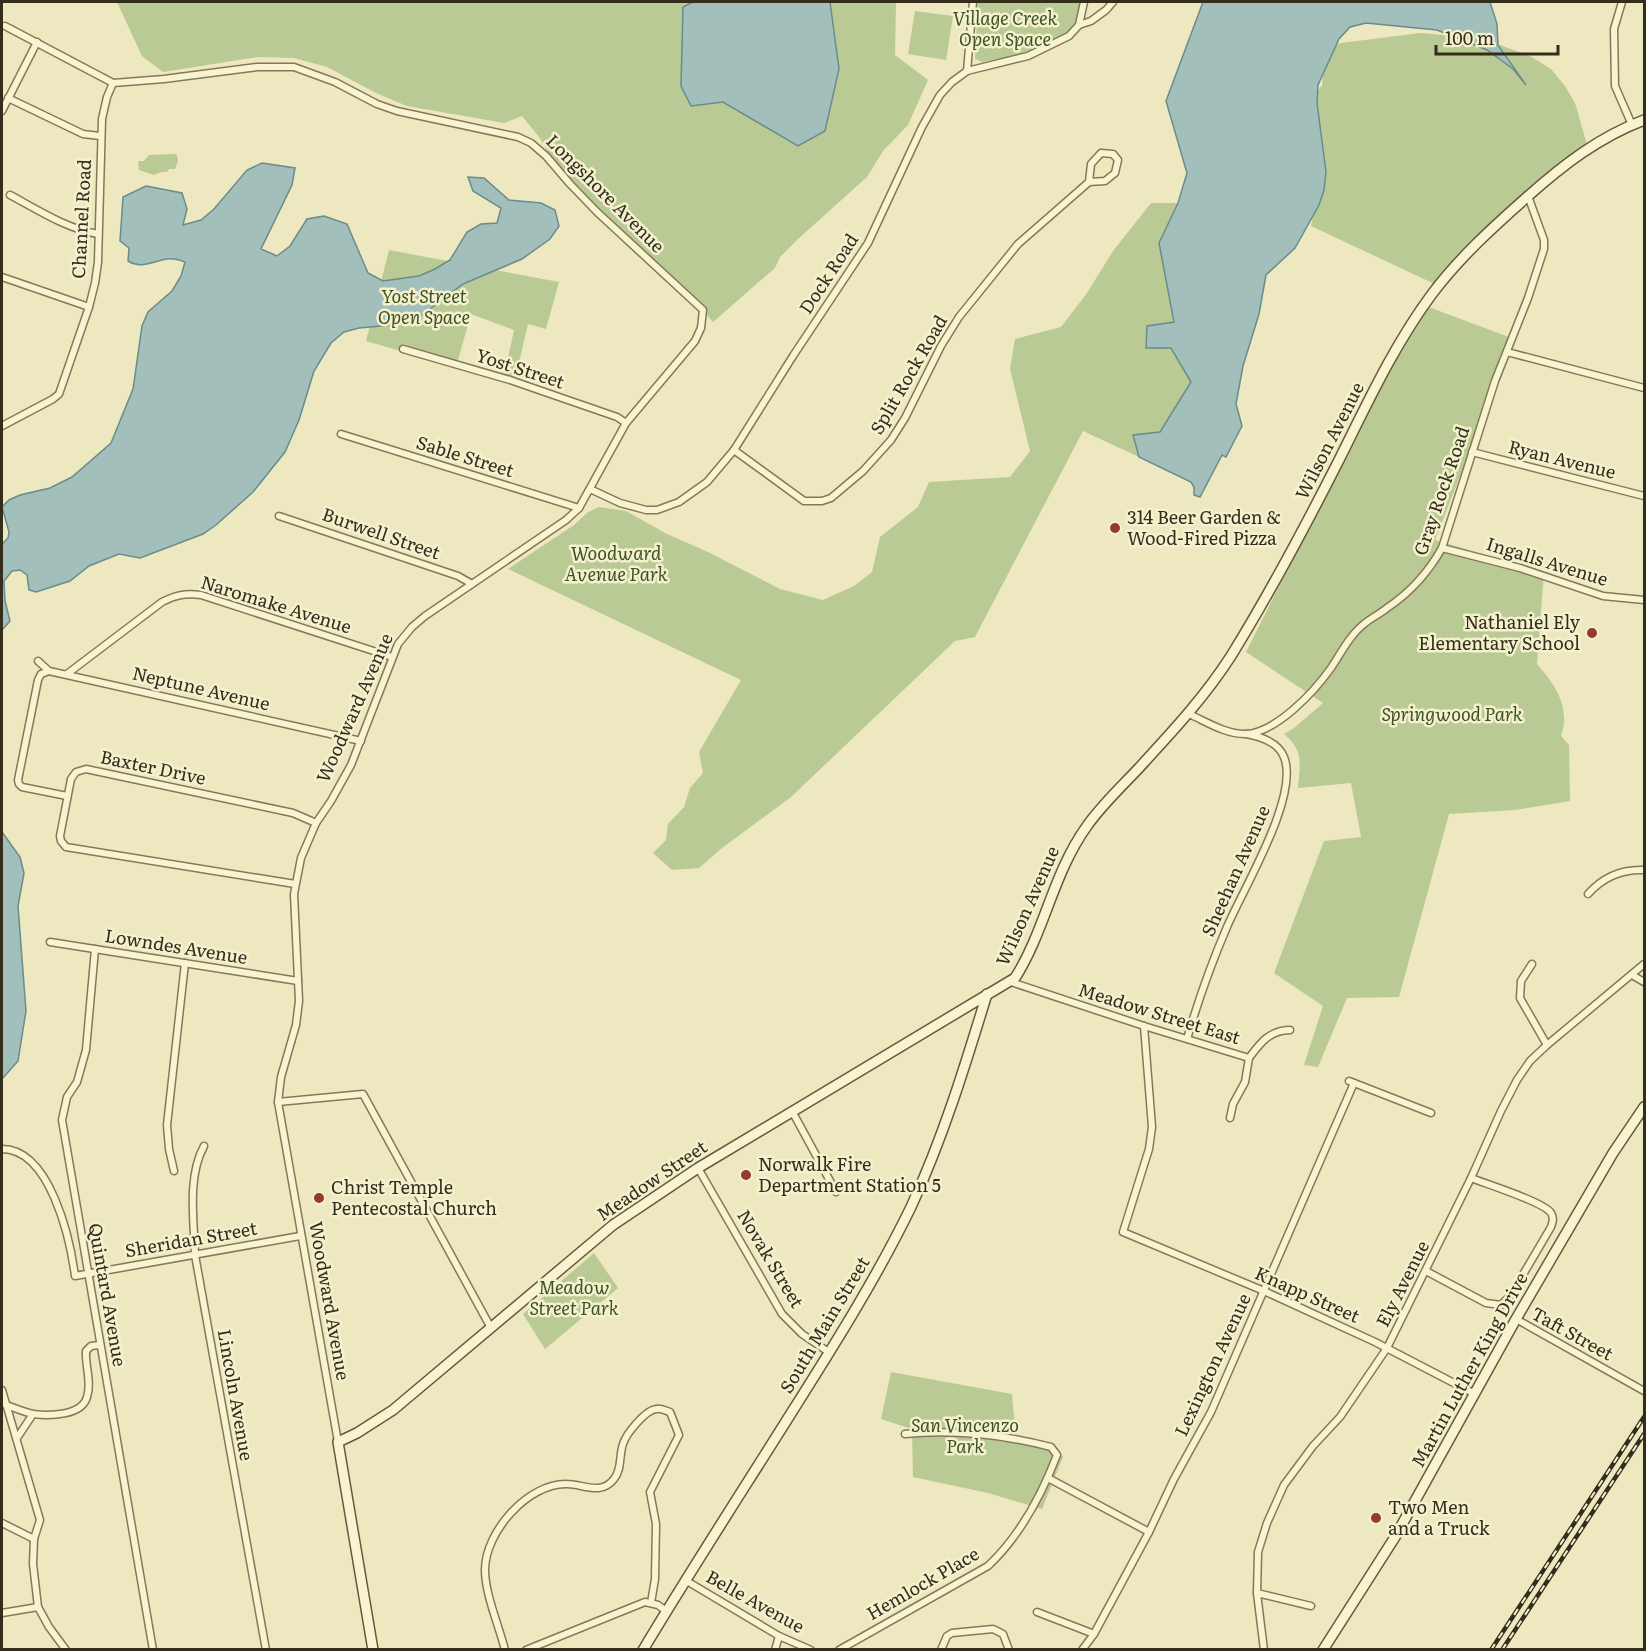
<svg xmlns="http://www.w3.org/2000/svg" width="1646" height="1651" font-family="Literata,serif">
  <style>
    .green { fill: #baca94 }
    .water { fill: #a2bfbc; stroke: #6a8c8a; stroke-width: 1.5 }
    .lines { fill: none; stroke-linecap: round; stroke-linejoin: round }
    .minor-casing { stroke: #857858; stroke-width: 9 }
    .secondary-casing { stroke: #67593b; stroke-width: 12 }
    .minor { stroke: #f8f4d2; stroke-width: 6 }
    .secondary { stroke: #f8f4d2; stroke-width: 9 }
    .rail-casing { stroke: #352d1c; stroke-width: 4.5 }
    .rail { stroke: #f4f1cf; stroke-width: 2; stroke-dasharray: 7; stroke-linecap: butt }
    .poi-dot { fill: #933c29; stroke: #f4f1cf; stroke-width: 2 }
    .labels { text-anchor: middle; stroke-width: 5; stroke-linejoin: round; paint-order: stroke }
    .park-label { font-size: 18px; font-style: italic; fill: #3d5123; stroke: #f4f1cf }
    .street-label { font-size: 18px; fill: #352d1c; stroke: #f4f1cf }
    .poi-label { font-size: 18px; fill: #352d1c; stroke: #f4f1cf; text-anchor: start }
  </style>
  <rect width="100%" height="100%" fill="#ede8bf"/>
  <!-- green -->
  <g class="green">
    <polygon points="117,2 896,2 895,55 928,80 908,125 883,151 867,177 798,239 780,257 775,268 713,322 696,303 596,216 571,190 539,137 522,116 504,123 407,106 376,93 327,67 294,58 258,57 163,72 142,56"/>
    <path d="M 978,2 L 1082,2 C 1081,9 1079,17 1075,24 C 1058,48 1009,57 982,62 L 975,59 Z"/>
    <polygon points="915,11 953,16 946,60 908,54"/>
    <polygon points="1421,33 1443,35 1479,48 1497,44 1530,56 1551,69 1565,86 1575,103 1588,148 1544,178 1441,287 1311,226 1316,199 1307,107 1322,85 1325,50 1341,43"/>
    <polygon points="175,154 177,155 178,161 175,169 169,169 167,172 161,172 154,175 139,170 138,161 144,161 149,155"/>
    <polygon points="1151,203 1178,203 1159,243 1174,322 1146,348 1171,348 1191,382 1160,432 1133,436 1139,457 1083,431 975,637 955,641 791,797 722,848 699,868 672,870 653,853 666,840 668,824 684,807 690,788 703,773 699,752 741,680 508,569 574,525 588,512 599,507 626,511 665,533 710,553 780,589 823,600 854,586 872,572 880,537 918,507 929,482 1010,477 1030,451 1010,369 1015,339 1061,327 1087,293 1113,251"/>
    <polygon points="389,250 559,282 546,329 528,324 514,384 503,381 514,330 471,314 456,367 366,341"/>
    <path d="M 1426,306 L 1514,339 L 1435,540 L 1544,572 L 1537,664 C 1555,684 1571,708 1561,736 L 1569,745 L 1570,801 L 1515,810 L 1449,814 L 1399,997 L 1347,998 L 1318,1067 L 1304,1065 L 1323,1006 L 1274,973 L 1324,841 L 1361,837 L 1351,783 L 1298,788 C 1300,763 1304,751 1284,734 L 1294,728 L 1323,703 L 1246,652 L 1394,357 Z"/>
    <polygon points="594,1253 618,1288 545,1349 523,1314"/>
    <polygon points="891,1372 1012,1394 1016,1438 1051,1443 1063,1457 1042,1509 988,1493 913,1477 912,1429 881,1419"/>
  </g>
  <!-- water -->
  <g class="water">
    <polygon points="693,2 830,2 839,69 825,131 798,146 723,102 691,106 681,86 683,7"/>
    <polygon points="1203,2 1490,2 1497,24 1498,45 1526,85 1513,69 1487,50 1437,30 1366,23 1350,27 1339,39 1318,85 1317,103 1326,172 1324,190 1319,205 1295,248 1266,275 1259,314 1243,366 1236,404 1242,426 1226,457 1222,455 1200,497 1194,495 1194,487 1191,482 1139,457 1133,435 1160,432 1191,382 1171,348 1146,348 1147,326 1174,322 1159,243 1178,203 1187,173 1166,101"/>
    <path d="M 262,163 L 295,168 L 292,185 L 261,249 L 277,256 L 290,246 L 307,219 L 324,216 L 347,224 L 368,273 L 383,281 L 419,276 L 435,269 L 450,260 L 467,232 L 481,224 L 497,223 L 501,208 L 473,191 L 468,177 L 484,178 L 509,200 L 541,203 L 555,210 L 559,226 L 550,239 L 522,259 L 463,284 L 422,315 L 391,325 L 359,328 L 344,332 L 331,343 L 314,371 L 299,420 L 285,452 L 253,492 L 216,525 L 203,534 L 140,558 L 119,554 L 89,566 L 70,581 L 36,592 L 29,590 L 27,575 L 20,570 L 12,571 L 4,581 L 5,601 L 10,621 L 2,630 L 2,544 L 8,538 L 9,532 L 2,507 L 9,500 L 20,495 L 50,488 L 72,477 L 111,443 L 133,389 L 142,326 L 148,312 L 172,291 L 181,276 L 185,262 C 180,260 172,258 166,259 C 152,262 141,269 128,261 L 129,248 L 120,241 L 123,197 L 146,186 L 182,193 L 187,209 L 183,225 L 201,220 L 214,209 L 247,170 Z"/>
    <polygon points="2,832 20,857 24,873 18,906 26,1011 18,1061 2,1079"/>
  </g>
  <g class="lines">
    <defs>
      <g id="minor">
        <polyline points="1622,2 1614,29 1615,86 1632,125"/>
        <polyline points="1079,25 1084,2"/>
        <polyline points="5,26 113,83"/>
        <polyline points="967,71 973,2"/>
        <polyline points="113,83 164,79 257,67 294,67 335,82 377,104 397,111 518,137 531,143 546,156 570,184 597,212 703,310 701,328 695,341 626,423 579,508 566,520 425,616 412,627 398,644 351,765 331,801 316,823 301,858 294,894 299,1001 296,1025 281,1077 278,1102 338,1442"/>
        <polyline points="8,98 83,134 100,136"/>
        <polyline points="2,111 37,42"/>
        <path d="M 10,195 C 38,210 67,229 98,234"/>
        <polyline points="2,277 89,307"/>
        <polyline points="403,349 510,380 617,417 626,423"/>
        <polyline points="1507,352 1644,388"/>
        <polyline points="2,426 53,399 59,394 89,307 95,283 98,262 102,119 107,97 113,83"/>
        <polyline points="341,434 579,508"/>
        <polyline points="734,450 804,501 822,501 831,498 863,471 891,440 905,418 941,346 959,317 1018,244 1089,182 1105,181 1115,173 1118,160 1113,154 1101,153 1091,164 1089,182"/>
        <polyline points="1472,452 1644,496"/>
        <polyline points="590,489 620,503 646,510 657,510 679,502 707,482 734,450 793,356 868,243 922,127 940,95 952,82 967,71 1028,56 1069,36 1079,25 1091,21 1106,10 1113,2"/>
        <polyline points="279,516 458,576 472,584"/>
        <polyline points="1442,548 1520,568 1603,596 1644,600"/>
        <polyline points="38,661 49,671 361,741"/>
        <polyline points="49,671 41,674 38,680 18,780 19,784 22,787 67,796"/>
        <path d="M 67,674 L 162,602 C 176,595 185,593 201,595 L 392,657"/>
        <path d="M 1189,714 C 1207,722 1225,734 1245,734 C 1276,733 1314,692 1331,668 C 1341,653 1350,635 1364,624 C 1371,618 1380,614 1387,608 C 1411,592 1428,573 1442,548 L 1495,381 L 1528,298 L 1544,249 L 1544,240 L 1528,196"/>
        <polyline points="295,884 66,847 61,841 60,836 71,779 76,772 86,769 293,813 316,823"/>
        <path d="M 1588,894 C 1603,877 1621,869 1644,870"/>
        <polyline points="50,942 298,981"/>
        <polyline points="95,949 86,1050 77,1082 67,1097 62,1120 153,1650"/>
        <polyline points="1532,964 1521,981 1520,998 1547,1045"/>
        <polyline points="1632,975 1644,982"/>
        <path d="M 1011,982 L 1144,1026 L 1249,1058 C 1260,1043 1270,1030 1290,1030"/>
        <polyline points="1144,1026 1152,1127 1149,1149 1123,1232 1264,1291 1375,1342 1475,1394"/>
        <path d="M 1187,1039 C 1198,1001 1211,964 1227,927 C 1243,889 1300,796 1284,757 C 1278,742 1261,737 1247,734"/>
        <polyline points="1349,1081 1431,1113"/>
        <polyline points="278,1102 363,1094 491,1328"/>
        <polyline points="792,1111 836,1192"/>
        <polyline points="1230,1118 1233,1104 1245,1082 1249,1058"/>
        <path d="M 204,1146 C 187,1177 194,1221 195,1255 L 266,1650"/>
        <path d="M 2,1149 C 50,1149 70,1238 75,1276 L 300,1236"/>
        <polyline points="698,1168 782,1314 802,1334 830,1353"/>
        <polyline points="174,1171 169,1149 167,1125 185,963"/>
        <path d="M 1426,1271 L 1486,1303 L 1501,1305 L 1511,1295 L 1551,1227 C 1553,1221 1554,1218 1551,1213 C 1544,1202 1486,1184 1471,1178"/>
        <polyline points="1516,1319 1644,1391"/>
        <polyline points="2,1390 40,1520 34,1539 33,1564 38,1607 49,1627 66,1650"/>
        <path d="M 6,1405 C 15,1408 24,1412 33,1414 C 49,1416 82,1416 87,1397 C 92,1383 85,1366 86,1351 L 91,1346 L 100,1345"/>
        <polyline points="17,1438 33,1414"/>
        <polyline points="1048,1478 1149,1532"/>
        <polyline points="2,1523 34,1539"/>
        <polyline points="685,1580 779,1636 811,1650"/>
        <polyline points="1257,1593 1311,1606"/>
        <polyline points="1037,1612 1094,1634"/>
        <polyline points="2,1613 38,1607"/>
        <path d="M 505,1650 C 499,1626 485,1594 485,1570 C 485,1532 528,1483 567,1484 C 583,1484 601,1496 614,1479 C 622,1470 619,1455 623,1444 C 626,1434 646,1409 657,1409 C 661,1408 666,1411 670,1412 L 679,1435 L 650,1492 L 656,1524 L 655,1579 L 651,1603"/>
        <polyline points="526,1650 645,1602 658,1605 666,1611"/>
        <polyline points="775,1650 779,1636"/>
        <path d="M 839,1650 L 988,1566 C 1019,1537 1042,1494 1057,1455 L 1051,1447 C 1006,1435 951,1429 905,1434"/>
        <polyline points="941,1650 947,1636 952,1633 993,1629 1003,1634 1009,1650"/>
        <polyline points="1082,1650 1094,1634 1149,1532 1174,1479 1211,1412 1354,1083"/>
        <polyline points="1264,1650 1257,1593 1258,1552 1267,1523 1284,1485 1313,1446 1340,1417 1387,1348 1471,1178 1501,1111 1517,1080 1530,1061 1547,1045 1644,964"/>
      </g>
      <g id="secondary">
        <path d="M 373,1650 L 338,1442 L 357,1433 L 393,1410 L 613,1225 L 698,1168 L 1015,978 C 1045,931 1053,873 1087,826 C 1101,806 1120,788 1138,769 C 1171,733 1204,698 1231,656 C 1270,593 1305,527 1339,460 C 1367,404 1394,345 1432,294 C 1459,258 1493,227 1527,197 C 1563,165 1599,137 1644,120"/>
        <path d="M 643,1650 C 691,1570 741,1493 790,1415 C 833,1347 876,1279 911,1207 C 943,1138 965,1066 987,994"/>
        <polyline points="1323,1650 1395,1537 1516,1319 1613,1153 1644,1107"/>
      </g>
    </defs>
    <!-- minor casing -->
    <use href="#minor" class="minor-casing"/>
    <!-- secondary casing -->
    <use href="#secondary" class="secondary-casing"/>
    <!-- minor -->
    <use href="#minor" class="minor"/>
    <!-- secondary -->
    <use href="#secondary" class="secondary"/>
    <defs>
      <g id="rail">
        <polyline points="1491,1650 1644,1417"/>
        <polyline points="1502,1650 1644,1434"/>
      </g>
    </defs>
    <!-- rail casing -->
    <use href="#rail" class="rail-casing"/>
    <!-- rail -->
    <use href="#rail" class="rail"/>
  </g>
  <!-- markers -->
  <g class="poi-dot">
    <circle cx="1115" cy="528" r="6"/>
    <circle cx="1592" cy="633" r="6"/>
    <circle cx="746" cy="1175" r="6"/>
    <circle cx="319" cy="1198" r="6"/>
    <circle cx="1376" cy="1518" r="6"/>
  </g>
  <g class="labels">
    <!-- park labels -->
    <g class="park-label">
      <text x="1005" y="25">Village Creek<tspan x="1005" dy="21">Open Space</tspan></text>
      <text x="424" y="303">Yost Street<tspan x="424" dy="21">Open Space</tspan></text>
      <text x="616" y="560">Woodward<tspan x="616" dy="21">Avenue Park</tspan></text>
      <text x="1452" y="721">Springwood Park</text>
      <text x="574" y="1294">Meadow<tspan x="574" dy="21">Street Park</tspan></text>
      <text x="965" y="1432">San Vincenzo<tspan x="965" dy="21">Park</tspan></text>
    </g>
    <!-- street labels -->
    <g class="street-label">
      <text transform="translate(605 194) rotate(45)" y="6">Longshore Avenue</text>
      <text transform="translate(82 219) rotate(-87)" y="6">Channel Road</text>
      <text transform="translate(829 274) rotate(-57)" y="6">Dock Road</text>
      <text transform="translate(520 369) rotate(18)" y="6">Yost Street</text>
      <text transform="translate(909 375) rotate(-60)" y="6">Split Rock Road</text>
      <text transform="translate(1330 441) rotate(-63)" y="6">Wilson Avenue</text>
      <text transform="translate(465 457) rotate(17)" y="6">Sable Street</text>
      <text transform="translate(1562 460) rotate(14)" y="6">Ryan Avenue</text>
      <text transform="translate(1442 491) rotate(-71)" y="6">Gray Rock Road</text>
      <text transform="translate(381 534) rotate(19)" y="6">Burwell Street</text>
      <text transform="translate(1547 562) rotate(17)" y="6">Ingalls Avenue</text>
      <text transform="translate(276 605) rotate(17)" y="6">Naromake Avenue</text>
      <text transform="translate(201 689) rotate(13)" y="6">Neptune Avenue</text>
      <text transform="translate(355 708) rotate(-66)" y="6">Woodward Avenue</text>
      <text transform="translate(153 768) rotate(12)" y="6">Baxter Drive</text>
      <text transform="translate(1236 871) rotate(-66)" y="6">Sheehan Avenue</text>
      <text transform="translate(1028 906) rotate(-66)" y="6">Wilson Avenue</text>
      <text transform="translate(176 947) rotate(9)" y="6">Lowndes Avenue</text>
      <text transform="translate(1159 1014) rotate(17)" y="6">Meadow Street East</text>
      <text transform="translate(652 1181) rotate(-34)" y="6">Meadow Street</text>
      <text transform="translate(191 1240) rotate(-10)" y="6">Sheridan Street</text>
      <text transform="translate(770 1259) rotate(59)" y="6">Novak Street</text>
      <text transform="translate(1403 1284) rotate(-63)" y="6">Ely Avenue</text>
      <text transform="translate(107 1295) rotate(80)" y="6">Quintard Avenue</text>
      <text transform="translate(1307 1295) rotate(24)" y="6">Knapp Street</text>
      <text transform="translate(329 1301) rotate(80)" y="6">Woodward Avenue</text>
      <text transform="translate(825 1325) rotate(-59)" y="6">South Main Street</text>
      <text transform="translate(1572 1334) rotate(29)" y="6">Taft Street</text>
      <text transform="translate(1213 1365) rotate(-65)" y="6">Lexington Avenue</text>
      <text transform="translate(1470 1370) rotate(-61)" y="6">Martin Luther King Drive</text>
      <text transform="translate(235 1395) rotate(80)" y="6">Lincoln Avenue</text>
      <text transform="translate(923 1584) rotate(-30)" y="6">Hemlock Place</text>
      <text transform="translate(755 1602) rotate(29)" y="6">Belle Avenue</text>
    </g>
    <!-- poi labels -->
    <g class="poi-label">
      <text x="1127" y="524">314 Beer Garden &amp;<tspan x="1127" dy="21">Wood-Fired Pizza</tspan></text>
      <text x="1580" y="629" text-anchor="end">Nathaniel Ely<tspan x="1580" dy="21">Elementary School</tspan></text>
      <text x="758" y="1171">Norwalk Fire<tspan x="758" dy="21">Department Station 5</tspan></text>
      <text x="331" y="1194">Christ Temple<tspan x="331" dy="21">Pentecostal Church</tspan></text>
      <text x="1388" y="1514">Two Men<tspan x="1388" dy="21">and a Truck</tspan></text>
    </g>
  </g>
  <!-- border -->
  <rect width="1646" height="1651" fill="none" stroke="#352d1c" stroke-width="6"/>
  <!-- scale -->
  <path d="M1436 45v9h122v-9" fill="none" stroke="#352d1c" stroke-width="3"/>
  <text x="1445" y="45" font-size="18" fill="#352d1c" stroke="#f4f1cf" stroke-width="4.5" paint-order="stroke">100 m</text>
</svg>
